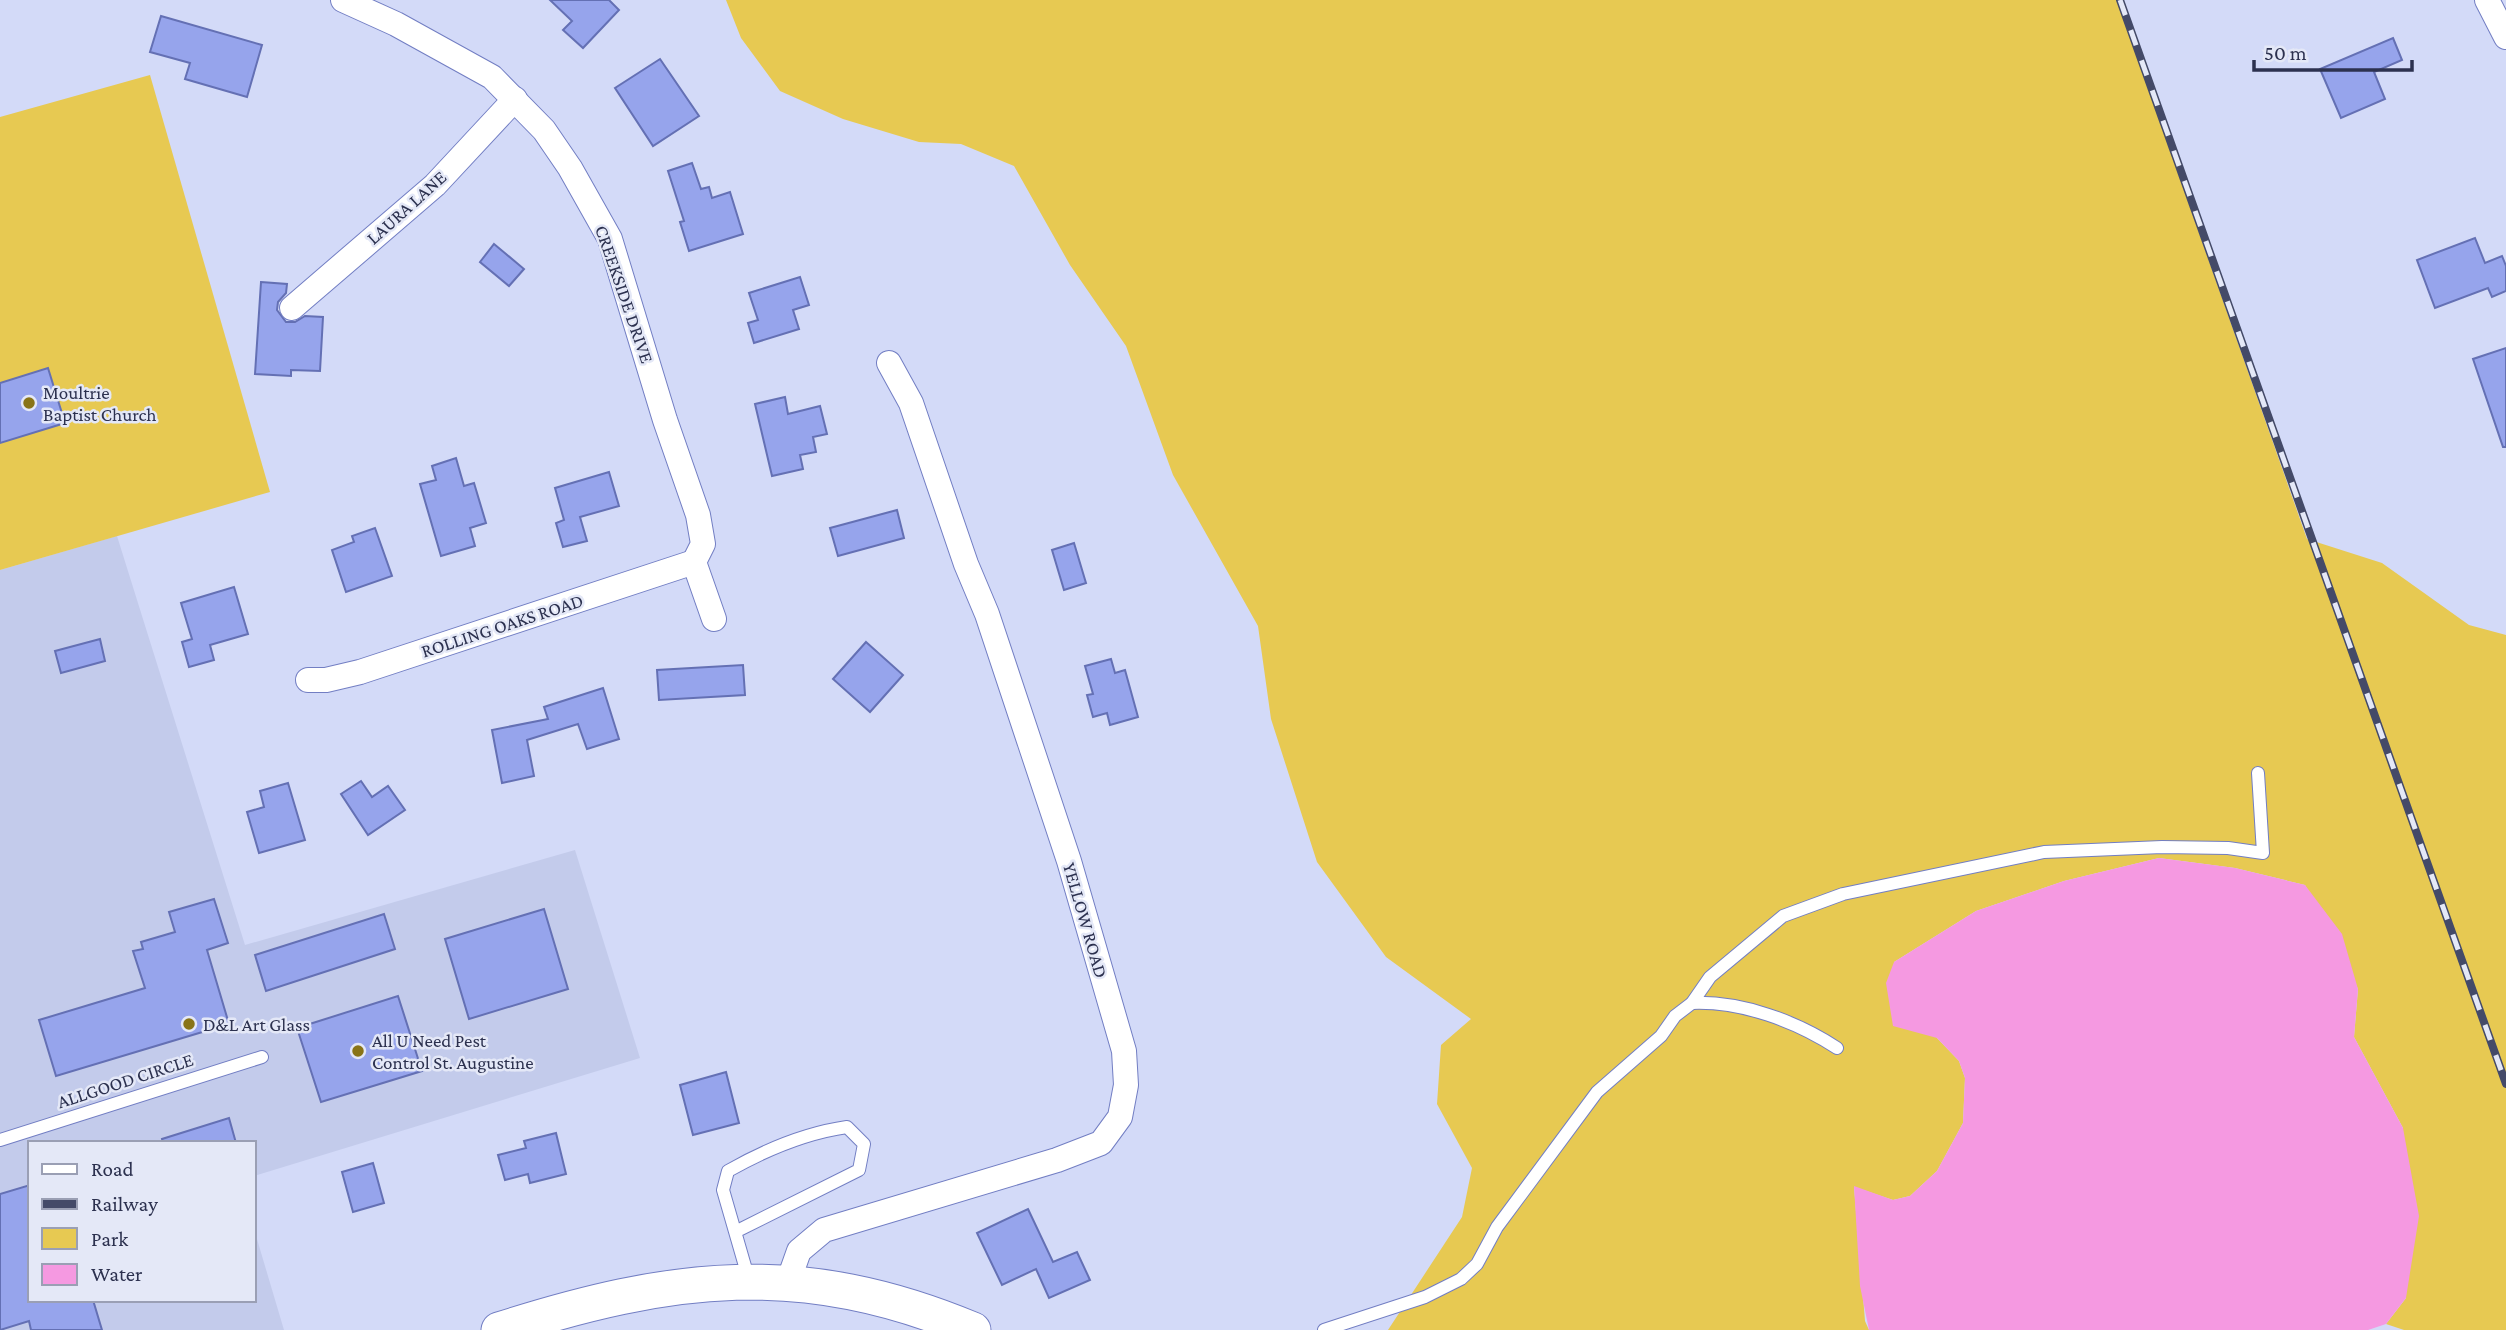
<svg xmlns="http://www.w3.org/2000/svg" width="2506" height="1330" font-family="'Crimson Pro',serif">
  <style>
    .built { fill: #c3cbeb }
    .green { fill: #e7c952 }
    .water { fill: #f599e1 }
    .building { fill: #96a4ec; stroke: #6470b4; stroke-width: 2 }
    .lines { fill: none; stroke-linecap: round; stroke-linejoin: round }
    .lane-casing { stroke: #727ec3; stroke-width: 14 }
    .street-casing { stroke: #727ec3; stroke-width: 26 }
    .secondary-casing { stroke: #727ec3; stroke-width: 37 }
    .lane { stroke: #fff; stroke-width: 12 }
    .street { stroke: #fff; stroke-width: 24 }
    .secondary { stroke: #fff; stroke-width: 35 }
    .rail-casing { stroke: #444a68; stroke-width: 8 }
    .rail { stroke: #e4e8f7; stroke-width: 5; stroke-dasharray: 16; stroke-linecap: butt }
    .poi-dot { fill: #897417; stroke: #e4e8f7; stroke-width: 2.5 }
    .labels { text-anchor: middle; stroke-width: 5; stroke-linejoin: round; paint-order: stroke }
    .street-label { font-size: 19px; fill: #2c314f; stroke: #e4e8f7 }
    .poi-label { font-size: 19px; fill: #2c314f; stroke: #e4e8f7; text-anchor: start }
  </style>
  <rect width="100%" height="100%" fill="#d3daf8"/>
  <!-- built -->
  <polygon class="built" points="117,536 245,945 575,850 640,1058 254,1176 254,1143 30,1143 30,1300 254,1300 254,1229 284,1330 0,1330 0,570"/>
  <!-- green -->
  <g class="green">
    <polygon points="726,0 2117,0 2307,539 2382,563 2469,625 2506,635 2506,1330 2404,1330 2386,1324 2406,1298 2403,1128 2354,1037 2358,989 2305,885 2235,868 2159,858 2064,881 1976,911 1894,962 1937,1038 1959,1061 1965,1078 1963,1123 1937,1171 1910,1196 1893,1200 1854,1187 1865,1321 1869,1330 1388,1330 1462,1217 1472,1168 1437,1104 1441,1045 1471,1019 1386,957 1317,862 1271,719 1258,626 1173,475 1126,346 1070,265 1014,166 961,144 919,142 843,119 780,91 741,38"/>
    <polygon points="150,75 270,492 0,570 0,117"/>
  </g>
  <!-- water -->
  <polygon class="water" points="2159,858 2235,868 2305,885 2342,934 2358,989 2354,1037 2403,1128 2419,1216 2406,1298 2386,1324 2368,1330 1869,1330 1860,1286 1854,1186 1893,1200 1910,1196 1937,1171 1963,1123 1965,1078 1959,1061 1937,1038 1893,1026 1886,983 1894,962 1976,911 2064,881"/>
  <!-- building -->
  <g class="building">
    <polygon points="550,0 609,0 619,10 583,48 563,30 572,21"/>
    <polygon points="161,16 262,45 247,97 185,79 190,63 150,52"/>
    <polygon points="2393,38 2402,60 2374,72 2385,99 2341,118 2320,69"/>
    <polygon points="660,59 699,116 653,146 615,88"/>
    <polygon points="692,163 701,189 709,187 712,198 730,192 743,234 689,251 680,222 684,221 668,171"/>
    <polygon points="2475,238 2485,263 2502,256 2506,266 2506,291 2492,297 2488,288 2435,308 2417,260"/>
    <polygon points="494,244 524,269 509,286 480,262"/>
    <polygon points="800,277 809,305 793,310 799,329 754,343 748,323 758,320 749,293"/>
    <polygon points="261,282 287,284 286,293 278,302 277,310 286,322 295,322 305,316 323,317 320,371 291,370 291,376 255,374"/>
    <polygon points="2506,348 2506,447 2503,447 2473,359"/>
    <polygon points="48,368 65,423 0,443 0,383"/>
    <polygon points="785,397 788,414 820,406 827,434 813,437 816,452 800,455 803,469 772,476 755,404"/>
    <polygon points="456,458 464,486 474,483 486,523 470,528 475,546 441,556 420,484 436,480 432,466"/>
    <polygon points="609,472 619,506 580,517 587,541 563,547 556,523 564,520 555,488"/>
    <polygon points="897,510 904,538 838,556 830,528"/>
    <polygon points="375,528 392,576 346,592 332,550 354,542 352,536"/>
    <polygon points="1074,543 1086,583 1064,590 1052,550"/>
    <polygon points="234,587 248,634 210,645 214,660 189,667 182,642 192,639 181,603"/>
    <polygon points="100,639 105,661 61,673 55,651"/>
    <polygon points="866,642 903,675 870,712 833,679"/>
    <polygon points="1111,659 1115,673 1125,670 1138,717 1110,725 1107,713 1093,717 1087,695 1093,694 1085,666"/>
    <polygon points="743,665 745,695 659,700 657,670"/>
    <polygon points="603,688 619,739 587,749 578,724 527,740 534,776 502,783 492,730 548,719 544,707"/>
    <polygon points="361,781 372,797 388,786 405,810 368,835 341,794"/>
    <polygon points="288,783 305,840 259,853 247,812 264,807 260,791"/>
    <polygon points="214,899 228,943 207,950 229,1024 56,1076 39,1020 145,988 133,951 143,949 141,942 175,932 169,912"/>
    <polygon points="544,909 568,989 469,1019 445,939"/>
    <polygon points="384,914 395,949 266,991 255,955"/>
    <polygon points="398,996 422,1071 321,1102 297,1028"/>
    <polygon points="726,1072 739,1123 693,1135 680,1085"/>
    <polygon points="229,1118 236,1143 163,1143 162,1139"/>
    <polygon points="556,1133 566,1174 530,1183 528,1174 505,1180 498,1155 526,1148 524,1141"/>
    <polygon points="373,1163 384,1203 353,1212 342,1172"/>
    <polygon points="30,1185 30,1300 93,1300 102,1330 31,1330 29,1321 0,1330 0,1194"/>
    <polygon points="1028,1209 1053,1262 1077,1252 1090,1280 1049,1298 1036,1269 1002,1285 977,1233"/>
  </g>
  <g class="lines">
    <defs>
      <g id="lane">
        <path d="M 1692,1003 C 1741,1001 1796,1021 1837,1048"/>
        <polyline points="0,1140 262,1057"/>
        <path d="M 737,1231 L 859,1170 L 864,1144 L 847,1127 C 805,1133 765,1150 728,1171 L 723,1190 L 749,1280"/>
        <polyline points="1324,1330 1425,1297 1461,1279 1477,1264 1497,1227 1597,1092 1661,1036 1675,1016 1692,1003 1710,977 1783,916 1843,894 2044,852 2162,847 2228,848 2263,853 2258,773"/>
      </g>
      <g id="street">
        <polyline points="343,0 396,24 492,77 544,130 570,168 610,239 665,420 698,515 703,544 694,562 714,619"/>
        <polyline points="2487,0 2506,37"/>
        <polyline points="292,308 435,185 515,99"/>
        <polyline points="308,680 326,680 360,672 694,562"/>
        <polyline points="788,1282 799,1251 824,1230 1057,1160 1101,1143 1120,1117 1126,1085 1124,1051 1069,861 987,614 966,564 911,403 889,363"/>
      </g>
      <path id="secondary" d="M 499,1330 C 672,1275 800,1258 973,1330"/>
    </defs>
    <!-- lane casing -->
    <use href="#lane" class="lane-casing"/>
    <!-- street casing -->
    <use href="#street" class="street-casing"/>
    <!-- secondary casing -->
    <use href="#secondary" class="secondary-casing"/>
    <!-- lane -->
    <use href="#lane" class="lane"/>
    <!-- street -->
    <use href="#street" class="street"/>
    <!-- secondary -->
    <use href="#secondary" class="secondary"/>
    <defs>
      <polyline id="rail" points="2120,0 2506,1084"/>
    </defs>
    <!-- rail casing -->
    <use href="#rail" class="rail-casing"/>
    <!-- rail -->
    <use href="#rail" class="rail"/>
  </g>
  <!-- markers -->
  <g class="poi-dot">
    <circle cx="29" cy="403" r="7"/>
    <circle cx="189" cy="1024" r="7"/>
    <circle cx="358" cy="1051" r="7"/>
  </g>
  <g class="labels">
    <!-- street labels -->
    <g class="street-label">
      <text transform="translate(406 207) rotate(-42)" y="7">LAURA LANE</text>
      <text transform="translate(625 294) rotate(71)" y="7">CREEKSIDE DRIVE</text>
      <text transform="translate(502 625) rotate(-18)" y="7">ROLLING OAKS ROAD</text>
      <text transform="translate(1086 920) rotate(74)" y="7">YELLOW ROAD</text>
      <text transform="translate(125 1080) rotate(-18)" y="7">ALLGOOD CIRCLE</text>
    </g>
    <!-- poi labels -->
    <g class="poi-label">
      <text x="43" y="399">Moultrie<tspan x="43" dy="22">Baptist Church</tspan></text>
      <text x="203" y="1031">D&amp;L Art Glass</text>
      <text x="372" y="1047">All U Need Pest<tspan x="372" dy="22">Control St. Augustine</tspan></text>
    </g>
  </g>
  <!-- legend -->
  <rect x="28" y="1141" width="228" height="161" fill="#e4e8f7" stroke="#9a9fb4" stroke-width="2"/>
  <rect x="42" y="1164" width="35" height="10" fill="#ffffff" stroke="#9a9fb4" stroke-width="2"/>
  <text x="91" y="1176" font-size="21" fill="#2c314f">Road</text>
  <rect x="42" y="1199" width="35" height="10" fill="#444a68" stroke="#9a9fb4" stroke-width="2"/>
  <text x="91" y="1211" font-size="21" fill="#2c314f">Railway</text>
  <rect x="42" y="1228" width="35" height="21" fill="#e7c952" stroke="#9a9fb4" stroke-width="2"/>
  <text x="91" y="1246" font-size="21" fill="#2c314f">Park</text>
  <rect x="42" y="1264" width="35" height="21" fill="#f599e1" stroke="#9a9fb4" stroke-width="2"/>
  <text x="91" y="1281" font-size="21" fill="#2c314f">Water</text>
  <!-- scale -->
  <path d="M2254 60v10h158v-10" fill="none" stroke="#2c314f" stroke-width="3.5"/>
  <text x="2264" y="60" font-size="21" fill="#2c314f" stroke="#e4e8f7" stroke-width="5" paint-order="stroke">50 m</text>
</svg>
